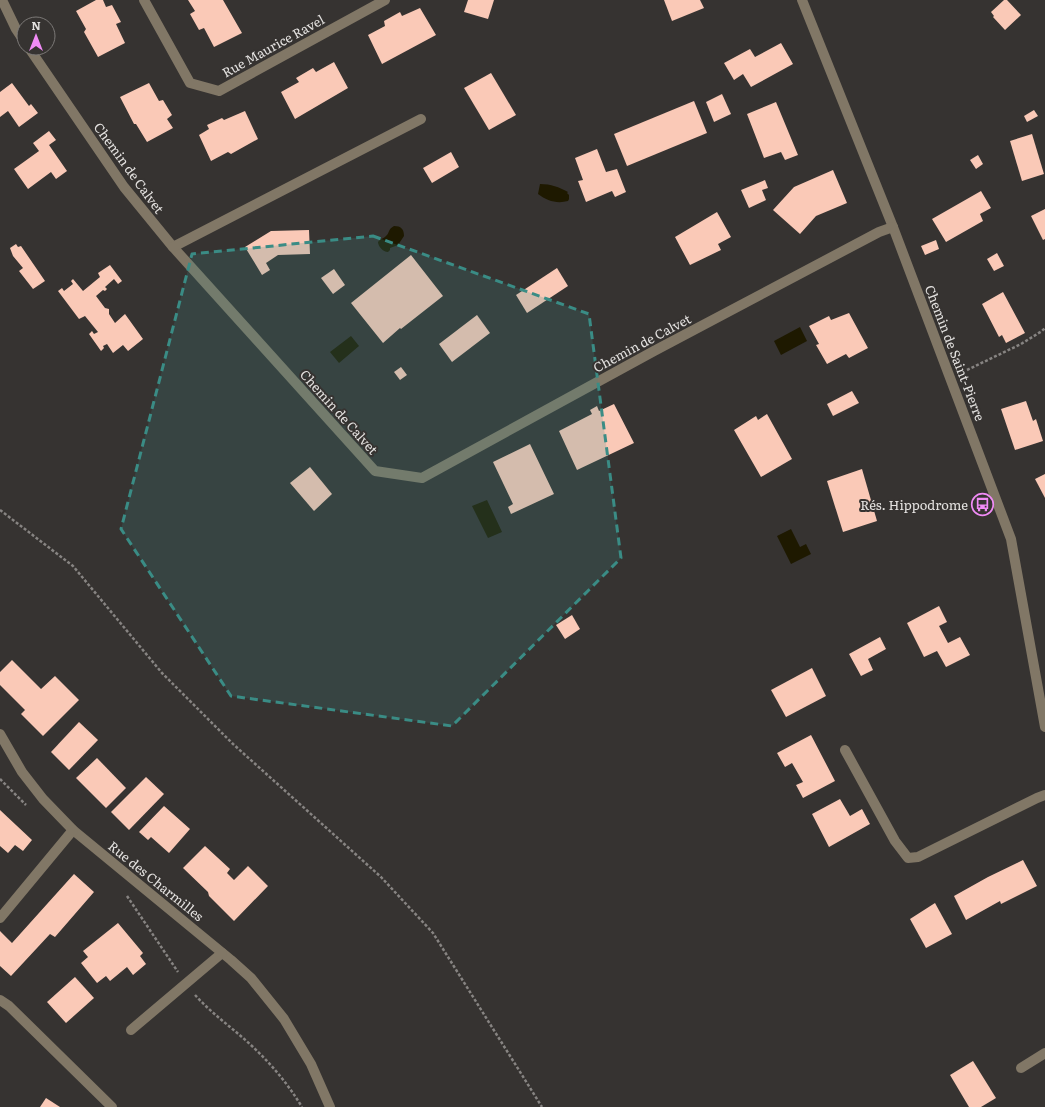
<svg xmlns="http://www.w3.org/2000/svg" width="1045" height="1107" font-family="Literata,serif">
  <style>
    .water { fill: #1e1900 }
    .building { fill: #fac9b7 }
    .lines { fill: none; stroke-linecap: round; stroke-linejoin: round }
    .path { stroke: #878482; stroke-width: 2.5; stroke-dasharray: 3 2; stroke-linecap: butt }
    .minor { stroke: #817766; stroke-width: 10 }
    .marked { fill: #3a8c85; fill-opacity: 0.2; stroke: #3a8c85; stroke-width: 3; stroke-dasharray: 8 5; stroke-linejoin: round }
    .labels { text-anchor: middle; stroke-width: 4; stroke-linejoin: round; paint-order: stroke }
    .street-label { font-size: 13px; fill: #e4e2e0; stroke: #363331 }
    .poi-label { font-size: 13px; fill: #e4e2e0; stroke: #363331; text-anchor: end }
  </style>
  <rect width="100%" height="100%" fill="#363331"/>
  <!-- water -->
  <g class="water">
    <path d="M 540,184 C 551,184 559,187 568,192 L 567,193 L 569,195 L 569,199 L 568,201 C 557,204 547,201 538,194 Z"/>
    <path d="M 394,226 C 401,226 404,229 404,236 L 398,245 L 390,248 L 390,250 L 388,252 C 383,252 378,246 378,242 C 381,238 383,239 386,236 C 390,233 387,230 394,226 Z"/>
    <polygon points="800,327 807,341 781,355 774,341"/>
    <polygon points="351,336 359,346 339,363 330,352"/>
    <polygon points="487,500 502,532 488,538 472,506"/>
    <polygon points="791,529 800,547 806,544 811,554 791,564 777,536"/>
  </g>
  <!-- building -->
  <g class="building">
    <polygon points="96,0 103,0 106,7 112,5 121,22 116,24 125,43 98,57 84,32 86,29 76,11"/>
    <polygon points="188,0 223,0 242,33 214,47 204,28 199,30 190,14 195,11"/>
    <polygon points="468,0 494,0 488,19 464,12"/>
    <polygon points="664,0 700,0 704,8 672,21"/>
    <polygon points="1004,0 1007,0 1021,15 1005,30 993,17 994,16 991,12"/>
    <polygon points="420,8 436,35 382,64 368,35 385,26 384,21 400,12 402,16"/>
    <polygon points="781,43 793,64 751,87 743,74 734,80 724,63 750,49 755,57"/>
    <polygon points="334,62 348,88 295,119 281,92 299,82 296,78 313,68 316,72"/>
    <polygon points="491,73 516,115 489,130 464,88"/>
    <polygon points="12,83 29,106 31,104 38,113 19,127 8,111 0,117 0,92"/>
    <polygon points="149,83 159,101 163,100 172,115 167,119 173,128 147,142 136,124 134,124 120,97"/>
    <polygon points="722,94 731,114 714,122 706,102"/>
    <polygon points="694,101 707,133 627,166 614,134"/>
    <polygon points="776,102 798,155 785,160 781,152 764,158 747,114"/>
    <polygon points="1034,110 1038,116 1027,122 1024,116"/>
    <polygon points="245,111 258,139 231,154 228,152 211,161 199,135 209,129 207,125 222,118 224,120"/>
    <polygon points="49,131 56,140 49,145 67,171 56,179 51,172 28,189 14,169 39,151 33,143"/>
    <polygon points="1032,134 1044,174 1022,181 1010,141"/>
    <polygon points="597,149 606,172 617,169 626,192 615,197 612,191 586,202 578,181 583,180 575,158"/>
    <polygon points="451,152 459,167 432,183 423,168"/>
    <polygon points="978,155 983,164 976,169 970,160"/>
    <polygon points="833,170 847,203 816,216 800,234 773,210 794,187"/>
    <polygon points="765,180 768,188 762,190 766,200 749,208 741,190"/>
    <polygon points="981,191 991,208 980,214 983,221 946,242 932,219"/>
    <polygon points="1045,209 1045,239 1043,240 1031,216"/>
    <polygon points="717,212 731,237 718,244 721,250 690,265 675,237"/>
    <polygon points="309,230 310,254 278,255 266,263 270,270 262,275 245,247 271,231"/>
    <polygon points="936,240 939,249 925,255 921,246"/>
    <polygon points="16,244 18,247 21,246 45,281 33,289 19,271 23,268 13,256 10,248"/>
    <polygon points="997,253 1004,266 994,271 987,259"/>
    <polygon points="411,255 443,296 401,329 400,328 383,343 351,303"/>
    <polygon points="110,265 122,281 118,284 114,279 105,287 107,289 105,291 103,290 96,296 105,308 109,309 109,314 115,323 125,314 143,339 128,351 123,345 113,353 107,344 103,346 104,348 101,351 89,334 92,331 94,334 98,332 85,316 79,319 58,291 62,288 64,291 73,284 71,281 73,279 83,291 100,277 98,273"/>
    <polygon points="557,268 568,286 527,313 516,295"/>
    <polygon points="334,269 345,285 333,294 321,278"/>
    <polygon points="1003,292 1025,333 1006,343 1002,335 999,337 982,304"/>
    <polygon points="849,313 868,348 849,358 846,354 827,364 816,345 819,344 809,326 829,316 831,320"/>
    <polygon points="477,315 490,333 452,362 439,344"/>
    <polygon points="401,367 407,375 400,380 394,372"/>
    <polygon points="852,391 859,403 833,416 827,404"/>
    <polygon points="1026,401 1033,421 1036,419 1043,441 1015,450 1001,409"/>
    <polygon points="614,404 634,443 577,470 559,431 592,414 590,410 597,406 599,411"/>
    <polygon points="767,414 792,459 761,477 734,430 756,416 758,420"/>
    <polygon points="530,444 554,494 511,514 508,507 513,504 493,462"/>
    <polygon points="310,467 332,494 314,511 290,483"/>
    <polygon points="862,469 877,521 843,532 827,481"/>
    <polygon points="1045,474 1045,498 1035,479"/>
    <polygon points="939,606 947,622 939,626 948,643 960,637 970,655 946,667 937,651 924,657 907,623"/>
    <polygon points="572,615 580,629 565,639 556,625"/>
    <polygon points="880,637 886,649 868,659 873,670 861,676 849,654"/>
    <polygon points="12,660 41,689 55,676 79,700 43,736 21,714 25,710 0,685 0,672"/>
    <polygon points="812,668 826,696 786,717 771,690"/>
    <polygon points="79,722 98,740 69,770 51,752"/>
    <polygon points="811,735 835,781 803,798 796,785 803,782 792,763 785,767 777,753"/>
    <polygon points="97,758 126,788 106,808 76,778"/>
    <polygon points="146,777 164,794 129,830 111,812"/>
    <polygon points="840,799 850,816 862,809 870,824 829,847 812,814"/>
    <polygon points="164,806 190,829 169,853 151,837 148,840 139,832"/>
    <polygon points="0,810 32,840 23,851 15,845 8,853 0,846"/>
    <polygon points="205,846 230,869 227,873 234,880 248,866 268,886 234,921 209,896 208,892 183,868"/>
    <polygon points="1023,860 1037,886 1001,904 1000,901 966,920 954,896 988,877"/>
    <polygon points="74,874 94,892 55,937 50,934 11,976 0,966 0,931 12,943"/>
    <polygon points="935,903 952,934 926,948 910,919"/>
    <polygon points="118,923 143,953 140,956 146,964 133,975 127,967 110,981 106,976 97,983 81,963 88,957 83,951"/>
    <polygon points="75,977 94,998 66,1023 47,1002"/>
    <polygon points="973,1061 996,1098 981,1107 969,1107 950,1075"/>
    <polygon points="46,1098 60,1107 40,1107"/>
  </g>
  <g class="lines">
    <!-- path -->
    <g class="path">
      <polyline points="967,370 1021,344 1042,331 1045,328"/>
      <polyline points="0,510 73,566 162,673 233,744 381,877 433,933 542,1107"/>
      <polyline points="0,779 26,805"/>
      <polyline points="127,896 178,972"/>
      <path d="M 195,995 C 212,1014 234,1029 253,1047 C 272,1065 288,1084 302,1107"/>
    </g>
    <!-- minor -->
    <g class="minor">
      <polyline points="2,0 16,29 24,41"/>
      <polyline points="144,0 190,83 219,91 385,0"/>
      <polyline points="802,0 893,227 1011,539 1045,727"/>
      <polyline points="29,48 124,187 173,247 375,471 422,478 654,351 879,232 893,227"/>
      <polyline points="173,247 421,119"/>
      <polyline points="0,734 22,772 43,799 73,830 231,960 251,978 284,1019 311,1064 330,1107"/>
      <polyline points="845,750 895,841 908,858 918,857 1037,798 1045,795"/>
      <polyline points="0,918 73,830"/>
      <polyline points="0,1000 9,1006 112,1107"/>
      <polyline points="131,1030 222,953"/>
      <polyline points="1021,1068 1045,1053"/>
    </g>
  </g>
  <!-- marked area -->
  <path class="marked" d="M 373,236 L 589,314 L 621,558 L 452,726 L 231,696 L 121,529 L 192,254 Z"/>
  <!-- icons -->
  <defs>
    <symbol id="bus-ring" viewBox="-11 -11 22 22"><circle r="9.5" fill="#363331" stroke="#f08bf5" stroke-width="1.5"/><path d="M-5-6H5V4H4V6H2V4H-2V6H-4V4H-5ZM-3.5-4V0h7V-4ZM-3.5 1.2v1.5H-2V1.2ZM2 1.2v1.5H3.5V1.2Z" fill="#f08bf5"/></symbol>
  </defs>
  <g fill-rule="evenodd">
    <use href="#bus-ring" x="970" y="492" width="25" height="25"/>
  </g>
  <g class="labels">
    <!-- street labels -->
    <g class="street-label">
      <text transform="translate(273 46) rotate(-29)" y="5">Rue Maurice Ravel</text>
      <text transform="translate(129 168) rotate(54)" y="5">Chemin de Calvet</text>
      <text transform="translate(642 343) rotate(-28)" y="5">Chemin de Calvet</text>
      <text transform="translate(955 353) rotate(69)" y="5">Chemin de Saint-Pierre</text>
      <text transform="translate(339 412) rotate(48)" y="5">Chemin de Calvet</text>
      <text transform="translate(156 881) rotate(39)" y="5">Rue des Charmilles</text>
    </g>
    <!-- poi labels -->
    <g class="poi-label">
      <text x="968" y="510">Rés. Hippodrome</text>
    </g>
  </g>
  <!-- north arrow -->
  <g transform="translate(36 36)"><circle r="19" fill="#363331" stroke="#7c7977"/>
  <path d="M0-3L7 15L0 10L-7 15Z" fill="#f08bf5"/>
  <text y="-6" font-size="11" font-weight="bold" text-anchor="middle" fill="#e4e2e0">N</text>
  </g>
</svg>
